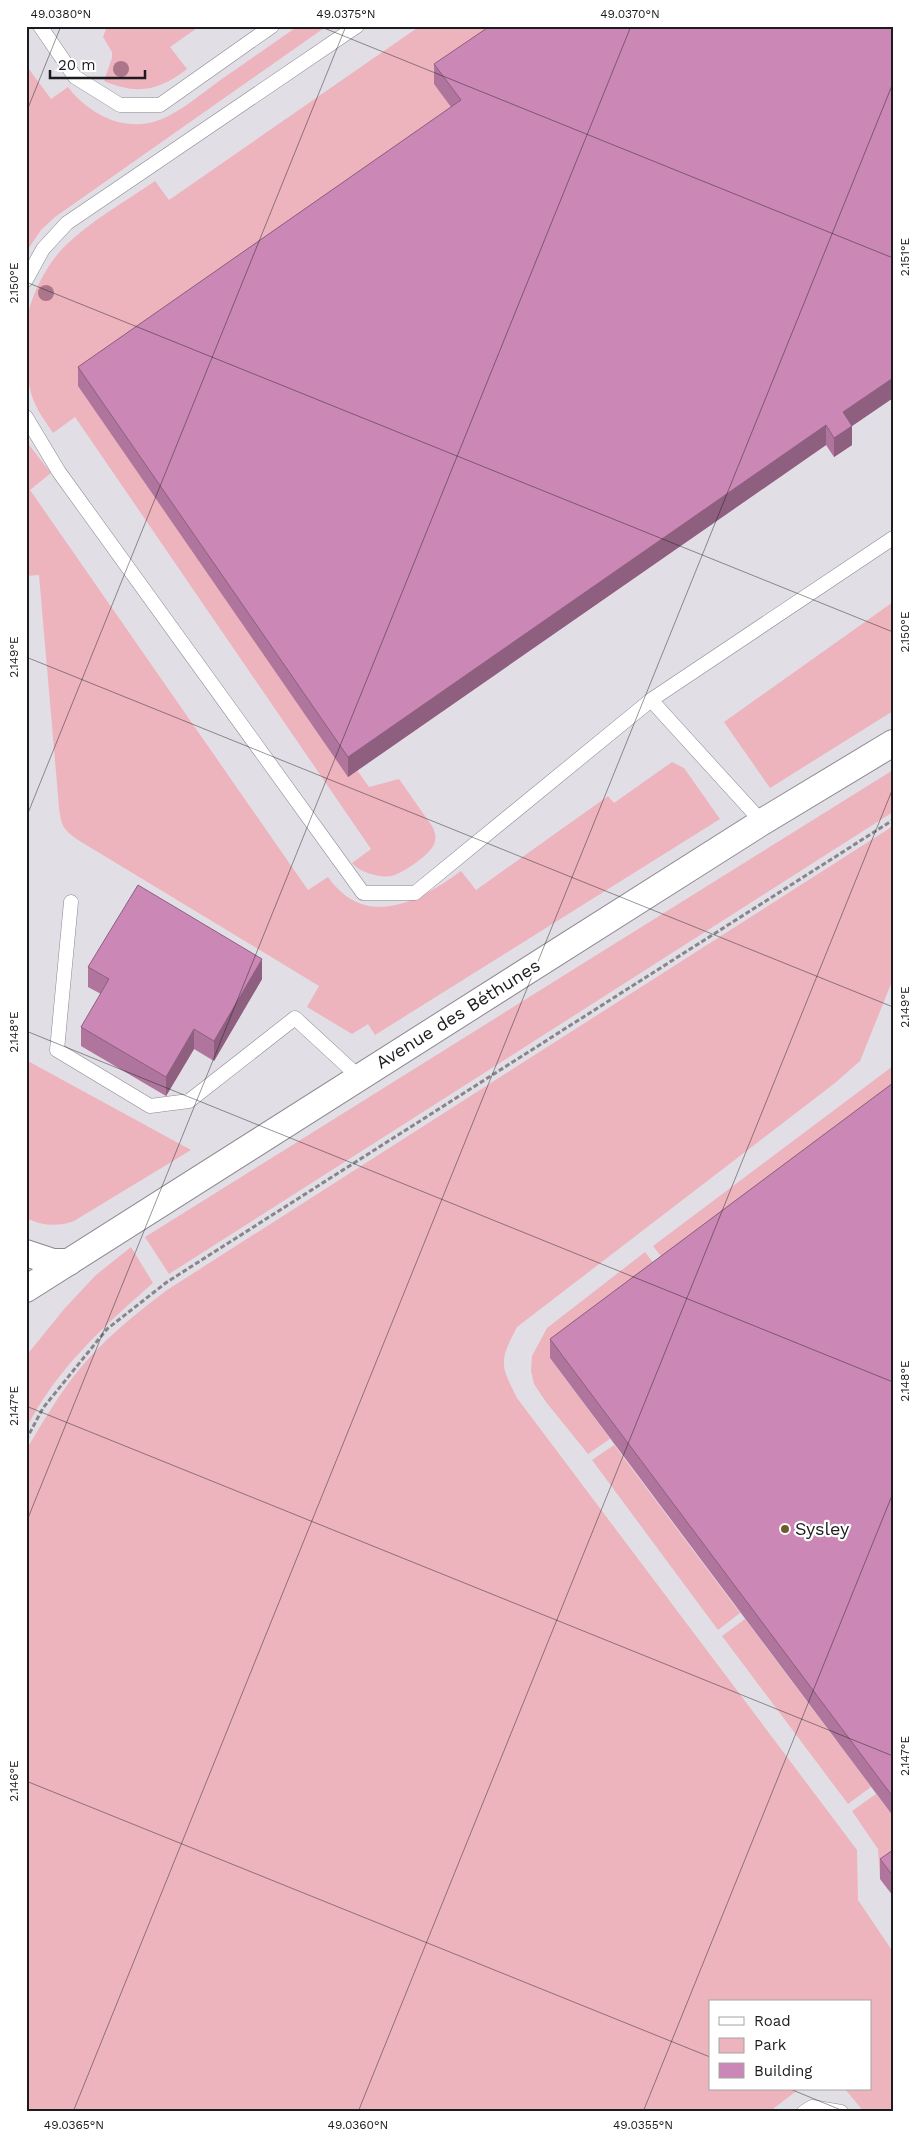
<svg xmlns="http://www.w3.org/2000/svg" width="919" height="2138" font-family="'Work Sans',sans-serif">
  <style>
    .green { fill: #edb4be }
    .lines { fill: none; stroke-linecap: round; stroke-linejoin: round }
    .lane-casing { stroke: #8c888f; stroke-width: 15 }
    .street-casing { stroke: #8c888f; stroke-width: 28 }
    .path { stroke: #88858b; stroke-width: 3; stroke-dasharray: 5 2.5; stroke-linecap: butt }
    .lane { stroke: #fff; stroke-width: 14 }
    .street { stroke: #fff; stroke-width: 26 }
    .tree { fill: #ac768a }
    .wall { fill: #af759d }
    .shaded-wall { fill: #8e5f7f }
    .building { fill: #cb88b6; stroke: #8e5f7f }
    .ticks { fill: none; stroke: #1d1b1e; stroke-width: 1; stroke-opacity: 0.45 }
    .poi-dot { fill: #6d5c2a; stroke: #fff; stroke-width: 2 }
    .labels { text-anchor: middle; stroke-width: 4.5; stroke-linejoin: round; paint-order: stroke }
    .street-label { font-size: 18px; fill: #1d1b1e; stroke: #fff }
    .poi-label { font-size: 18px; fill: #1d1b1e; stroke: #fff; text-anchor: start }
    .neatline { fill: none; stroke: #1d1b1e; stroke-width: 2 }
    .ticks-label { font-size: 12px; text-anchor: middle; fill: #1d1b1e }
  </style>
  <rect width="100%" height="100%" fill="#e2dee6"/>
  <!-- green -->
  <g class="green">
    <path d="M 107,26 L 200,26 L 170,47 L 187,69 C 159,91 137,95 104,81 L 112,58 L 112,52 L 103,37 Z"/>
    <path d="M 298,26 L 327,26 L 55,217 L 41,230 L 26,252 L 26,65 L 51,99 L 68,87 C 89,115 127,134 162,119 C 183,110 201,94 219,81 C 245,63 272,44 298,26 Z"/>
    <path d="M 420,26 L 518,26 L 461,120 L 357,770 L 369,787 L 399,779 L 432,826 C 435,832 437,837 434,844 C 431,854 402,874 391,876 C 380,878 359,872 352,863 L 371,849 L 75,417 L 53,433 C 45,421 35,408 31,393 C 26,373 23,334 28,314 C 33,291 49,261 66,245 C 92,220 126,201 155,181 L 169,200 Z"/>
    <path d="M 26,441 L 51,473 L 30,490 L 308,890 L 328,877 C 366,931 420,901 461,871 L 476,890 L 608,796 L 614,803 L 672,762 L 684,768 L 720,819 L 375,1035 L 368,1024 L 352,1034 L 307,1007 L 319,986 L 78,840 C 63,829 61,826 59,807 L 39,575 L 26,576 Z"/>
    <polygon points="893,602 893,711 770,788 724,722"/>
    <polygon points="893,770 893,812 169,1274 145,1237"/>
    <path d="M 893,826 L 893,979 L 860,1061 L 835,1083 L 517,1327 C 499,1362 500,1364 517,1398 L 857,1850 L 858,1900 L 893,1952 L 893,2112 L 864,2112 L 845,2089 L 870,2089 L 870,2002 L 710,2002 L 710,2089 L 799,2089 L 769,2112 L 26,2112 L 26,1450 C 45,1419 64,1385 89,1358 C 112,1333 139,1311 167,1290 Z"/>
    <path d="M 26,1060 L 191,1150 L 74,1221 C 57,1227 43,1226 26,1218 Z"/>
    <polygon points="893,1066 893,1103 670,1268 653,1246"/>
    <path d="M 131,1247 L 153,1283 C 104,1326 56,1369 26,1429 L 26,1356 L 65,1308 L 96,1275 Z"/>
    <polygon points="645,1252 662,1274 550,1358 610,1439 588,1454 546,1402 534,1384 531,1371 532,1356 547,1328"/>
    <polygon points="614,1445 740,1613 718,1630 592,1460"/>
    <polygon points="745,1619 871,1787 848,1804 722,1636"/>
    <polygon points="876,1794 893,1816 893,1869 880,1879 878,1849 852,1811"/>
  </g>
  <g class="lines">
    <defs>
      <g id="lane">
        <polyline points="40,26 75,77 120,105 160,105 272,26"/>
        <polyline points="26,280 43,249 67,223 357,26"/>
        <polyline points="26,417 59,472 363,893 415,893 651,700 893,538"/>
        <polyline points="651,700 762,822"/>
        <polyline points="71,902 57,1050 150,1106 189,1101 295,1018 359,1077"/>
        <polyline points="804,2112 812,2107 841,2112"/>
      </g>
      <g id="street">
        <polyline points="26,1253 53,1262 69,1262"/>
        <polyline points="26,1289 762,822 893,743"/>
      </g>
    </defs>
    <!-- lane casing -->
    <use href="#lane" class="lane-casing"/>
    <!-- street casing -->
    <use href="#street" class="street-casing"/>
    <!-- path -->
    <polyline class="path" points="26,1440 43,1408 107,1329 167,1282 893,820"/>
    <!-- lane -->
    <use href="#lane" class="lane"/>
    <!-- street -->
    <use href="#street" class="street"/>
  </g>
  <!-- trees -->
  <g class="tree">
    <circle cx="121" cy="69" r="8"/>
    <circle cx="46" cy="293" r="8"/>
  </g>
  <!-- wall -->
  <g class="wall">
    <polygon points="893,26 893,398 852,426 852,445 834,457 826,445 348,777 78,386 78,367 451,107 434,84 434,64"/>
    <polygon points="88,967 262,979 214,1061 194,1049 166,1096 81,1046 81,1027 101,994 88,987"/>
    <polygon points="893,1083 893,1816 550,1358 550,1339"/>
    <polygon points="893,1850 893,1896 880,1879 880,1859"/>
  </g>
  <!-- shaded-wall -->
  <g class="shaded-wall">
    <polygon points="893,378 893,398 852,426 852,445 834,457 834,438 843,412"/>
    <polygon points="826,425 826,445 348,777 348,757"/>
    <polygon points="262,959 262,979 214,1061 214,1041"/>
    <polygon points="194,1029 194,1049 166,1096 166,1077"/>
  </g>
  <!-- building -->
  <g class="building">
    <polygon points="490,26 893,26 893,378 843,412 852,426 834,438 826,425 348,757 78,367 461,100 434,64"/>
    <polygon points="138,885 262,959 214,1041 194,1029 166,1077 81,1027 109,979 88,967"/>
    <polygon points="893,1083 893,1797 550,1339"/>
    <polygon points="893,1850 893,1876 880,1859"/>
  </g>
  <!-- ticks -->
  <path class="ticks" d="M 319,26 L 893,258M 26,113 L 61,26M 26,282 L 893,632M 26,657 L 893,1007M 26,818 L 346,26M 26,1031 L 893,1382M 26,1406 L 893,1756M 26,1523 L 631,26M 26,1781 L 710,2057M 790,2089 L 846,2112M 73,2112 L 893,83M 358,2112 L 893,788M 643,2112 L 893,1493"/>
  <!-- markers -->
  <circle class="poi-dot" cx="785" cy="1529" r="5"/>
  <g class="labels">
    <!-- street labels -->
    <g class="street-label">
      <text transform="translate(458 1014) rotate(-32)" y="6">Avenue des Béthunes</text>
    </g>
    <!-- poi labels -->
    <g class="poi-label">
      <text x="795" y="1535">Sysley</text>
    </g>
  </g>
  <!-- border -->
  <rect width="919" height="2138" fill="none" stroke="#ffffff" stroke-width="55"/>
  <!-- legend -->
  <rect x="709" y="2000" width="162" height="90" fill="#ffffff" stroke="#a5a4a5"/>
  <rect x="719" y="2017" width="25" height="8" fill="#ffffff" stroke="#a5a4a5"/>
  <text x="754" y="2026" font-size="15" fill="#1d1b1e">Road</text>
  <rect x="719" y="2038" width="25" height="15" fill="#edb4be" stroke="#a5a4a5"/>
  <text x="754" y="2050" font-size="15" fill="#1d1b1e">Park</text>
  <rect x="719" y="2063" width="25" height="15" fill="#cb88b6" stroke="#a5a4a5"/>
  <text x="754" y="2076" font-size="15" fill="#1d1b1e">Building</text>
  <!-- scale -->
  <path d="M50 70v8h95v-8" fill="none" stroke="#1d1b1e" stroke-width="2.5"/>
  <text x="58" y="70" font-size="15" fill="#1d1b1e" stroke="#ffffff" stroke-width="4" paint-order="stroke">20 m</text>
  <rect x="28" y="28" width="864" height="2082" class="neatline"/>
  <g class="ticks-label">
    <text x="61" y="18">49.0380°N</text>
    <text x="346" y="18">49.0375°N</text>
    <text x="630" y="18">49.0370°N</text>
    <text transform="translate(905 257) rotate(-90)" y="4">2.151°E</text>
    <text transform="translate(14 283) rotate(-90)" y="4">2.150°E</text>
    <text transform="translate(905 632) rotate(-90)" y="4">2.150°E</text>
    <text transform="translate(14 657) rotate(-90)" y="4">2.149°E</text>
    <text transform="translate(905 1007) rotate(-90)" y="4">2.149°E</text>
    <text transform="translate(14 1032) rotate(-90)" y="4">2.148°E</text>
    <text transform="translate(905 1381) rotate(-90)" y="4">2.148°E</text>
    <text transform="translate(14 1406) rotate(-90)" y="4">2.147°E</text>
    <text transform="translate(905 1756) rotate(-90)" y="4">2.147°E</text>
    <text transform="translate(14 1781) rotate(-90)" y="4">2.146°E</text>
    <text x="74" y="2129">49.0365°N</text>
    <text x="358" y="2129">49.0360°N</text>
    <text x="643" y="2129">49.0355°N</text>
  </g>
</svg>
